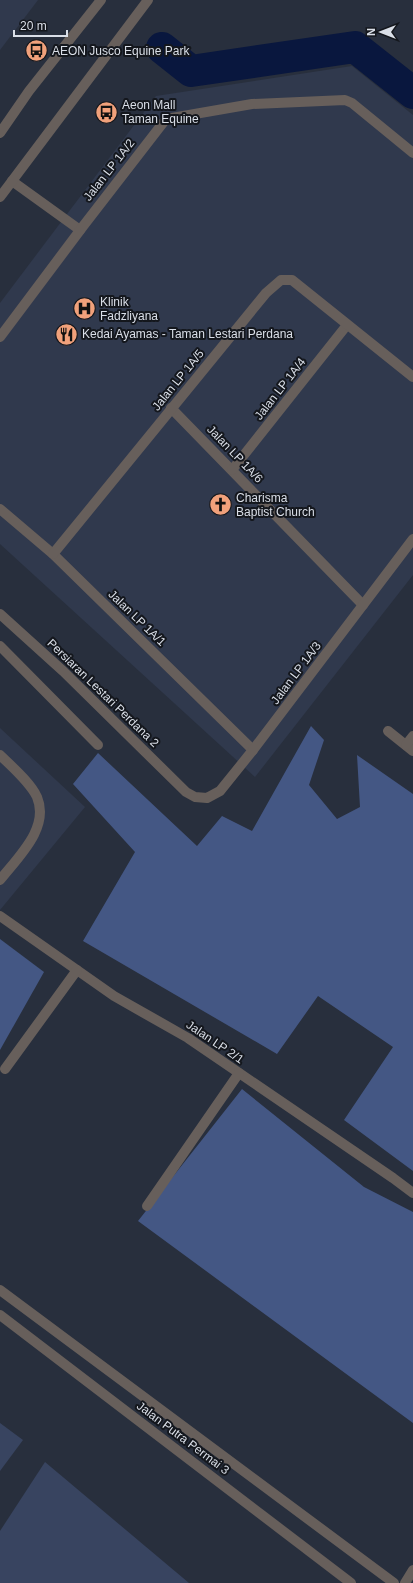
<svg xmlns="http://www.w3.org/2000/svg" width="413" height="1583" font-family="Arial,sans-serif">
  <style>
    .built { fill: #30394d }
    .green { fill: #384460 }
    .forest { fill: #445784 }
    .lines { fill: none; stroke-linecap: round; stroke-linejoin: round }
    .river { stroke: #09173e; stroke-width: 32 }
    .minor { stroke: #675f5b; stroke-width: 10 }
    .labels { text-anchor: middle; stroke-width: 4; stroke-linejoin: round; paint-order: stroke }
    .poi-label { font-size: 12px; fill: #dadfe8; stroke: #14171d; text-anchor: start }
    .street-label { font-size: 12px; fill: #dadfe8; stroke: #14171d }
  </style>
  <rect width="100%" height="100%" fill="#282f3d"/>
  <!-- built -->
  <g class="built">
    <polygon points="0,0 38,0 0,50"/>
    <polygon points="352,66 413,115 413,575 255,777 0,544 0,303 156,96"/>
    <polygon points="0,728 85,807 0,910"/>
  </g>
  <!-- green -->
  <g class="green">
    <polygon points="0,1423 23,1440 0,1471"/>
    <polygon points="45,1462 189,1583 0,1583 0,1531"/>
  </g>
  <!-- forest -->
  <g class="forest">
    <polygon points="311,726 324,740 309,785 337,819 360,807 357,755 413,794 413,1171 344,1120 393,1047 318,996 277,1054 83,941 135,852 73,784 98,753 197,846 222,816 252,831"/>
    <polygon points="0,939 44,972 0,1050"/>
    <polygon points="242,1089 364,1187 413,1212 413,1423 138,1221"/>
  </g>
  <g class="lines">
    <!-- river -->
    <polyline class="river" points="162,48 191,71 355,47 413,93"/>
    <!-- minor -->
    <g class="minor">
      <polyline points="0,133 29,91 101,0"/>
      <polyline points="12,181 80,230"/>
      <polyline points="0,197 148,0"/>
      <polyline points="0,337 84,225 166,119 252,104 345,100 352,103 413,153"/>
      <polyline points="171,408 363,605"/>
      <polyline points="232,470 347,325"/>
      <polyline points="0,509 53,554 253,750"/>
      <polyline points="53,554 266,293 281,280 292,280 413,377"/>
      <polyline points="0,614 63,671 186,792 195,797 207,798 220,791 253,750 413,539"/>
      <polyline points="0,646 98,745"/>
      <polyline points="388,731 413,751"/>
      <polyline points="406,745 413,736"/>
      <path d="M 0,755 C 11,766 30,782 37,797 C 50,828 18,857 0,880"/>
      <polyline points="0,916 114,996 188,1038 393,1178 413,1193"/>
      <polyline points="5,1069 77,970"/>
      <polyline points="147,1206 239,1073"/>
      <polyline points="0,1290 394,1583"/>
      <polyline points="0,1315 351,1583"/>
      <polyline points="405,1583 413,1570"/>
    </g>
  </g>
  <!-- icons -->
  <defs>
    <symbol id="bus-disc" viewBox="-11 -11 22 22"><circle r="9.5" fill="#f1a17b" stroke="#14171d"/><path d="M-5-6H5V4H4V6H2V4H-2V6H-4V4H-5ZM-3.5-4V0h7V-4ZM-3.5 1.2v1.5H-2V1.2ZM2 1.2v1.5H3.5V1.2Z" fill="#111"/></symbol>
    <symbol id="hospital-disc" viewBox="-11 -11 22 22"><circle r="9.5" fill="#f1a17b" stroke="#14171d"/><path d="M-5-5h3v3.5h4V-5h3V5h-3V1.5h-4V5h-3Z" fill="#111"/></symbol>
    <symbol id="restaurant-disc" viewBox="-11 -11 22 22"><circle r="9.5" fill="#f1a17b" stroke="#14171d"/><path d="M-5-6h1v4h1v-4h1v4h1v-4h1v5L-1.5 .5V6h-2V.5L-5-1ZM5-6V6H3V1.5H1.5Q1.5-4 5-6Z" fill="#111"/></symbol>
    <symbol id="church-disc" viewBox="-11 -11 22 22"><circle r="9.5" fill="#f1a17b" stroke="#14171d"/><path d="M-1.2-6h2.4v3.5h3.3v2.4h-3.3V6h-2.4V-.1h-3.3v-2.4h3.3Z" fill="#111"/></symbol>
  </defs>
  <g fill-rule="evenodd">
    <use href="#bus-disc" x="24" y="38" width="25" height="25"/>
    <use href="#bus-disc" x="94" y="100" width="25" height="25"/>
    <use href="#hospital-disc" x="72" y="296" width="25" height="25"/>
    <use href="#restaurant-disc" x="54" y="322" width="25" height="25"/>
    <use href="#church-disc" x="208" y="492" width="25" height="25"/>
  </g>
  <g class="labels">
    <!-- poi labels -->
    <g class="poi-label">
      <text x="52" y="55">AEON Jusco Equine Park</text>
      <text x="122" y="109">Aeon Mall<tspan x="122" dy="14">Taman Equine</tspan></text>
      <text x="100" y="306">Klinik<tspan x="100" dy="14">Fadzliyana</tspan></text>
      <text x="82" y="338">Kedai Ayamas - Taman Lestari Perdana</text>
      <text x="236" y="502">Charisma<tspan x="236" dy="14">Baptist Church</tspan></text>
    </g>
    <!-- street labels -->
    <g class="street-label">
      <text transform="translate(109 170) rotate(-52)" y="4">Jalan LP 1A/2</text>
      <text transform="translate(178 380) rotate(-51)" y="4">Jalan LP 1A/5</text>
      <text transform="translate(280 389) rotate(-52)" y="4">Jalan LP 1A/4</text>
      <text transform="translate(235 454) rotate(46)" y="4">Jalan LP 1A/6</text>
      <text transform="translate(137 618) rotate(44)" y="4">Jalan LP 1A/1</text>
      <text transform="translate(296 673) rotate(-53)" y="4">Jalan LP 1A/3</text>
      <text transform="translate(103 693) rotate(44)" y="4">Persiaran Lestari Perdana 2</text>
      <text transform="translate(215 1042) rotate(34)" y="4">Jalan LP 2/1</text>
      <text transform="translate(183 1438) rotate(37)" y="4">Jalan Putra Permai 3</text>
    </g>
  </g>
  <!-- north arrow -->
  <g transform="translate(381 32) rotate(270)" stroke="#14171d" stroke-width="3" paint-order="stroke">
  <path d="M0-3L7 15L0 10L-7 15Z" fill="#dadfe8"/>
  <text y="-6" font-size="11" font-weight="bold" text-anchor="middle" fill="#dadfe8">N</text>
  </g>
  <!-- scale -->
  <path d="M14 30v6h53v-6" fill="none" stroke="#dadfe8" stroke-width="2"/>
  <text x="20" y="30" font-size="12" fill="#dadfe8" stroke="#14171d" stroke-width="3" paint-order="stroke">20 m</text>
</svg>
